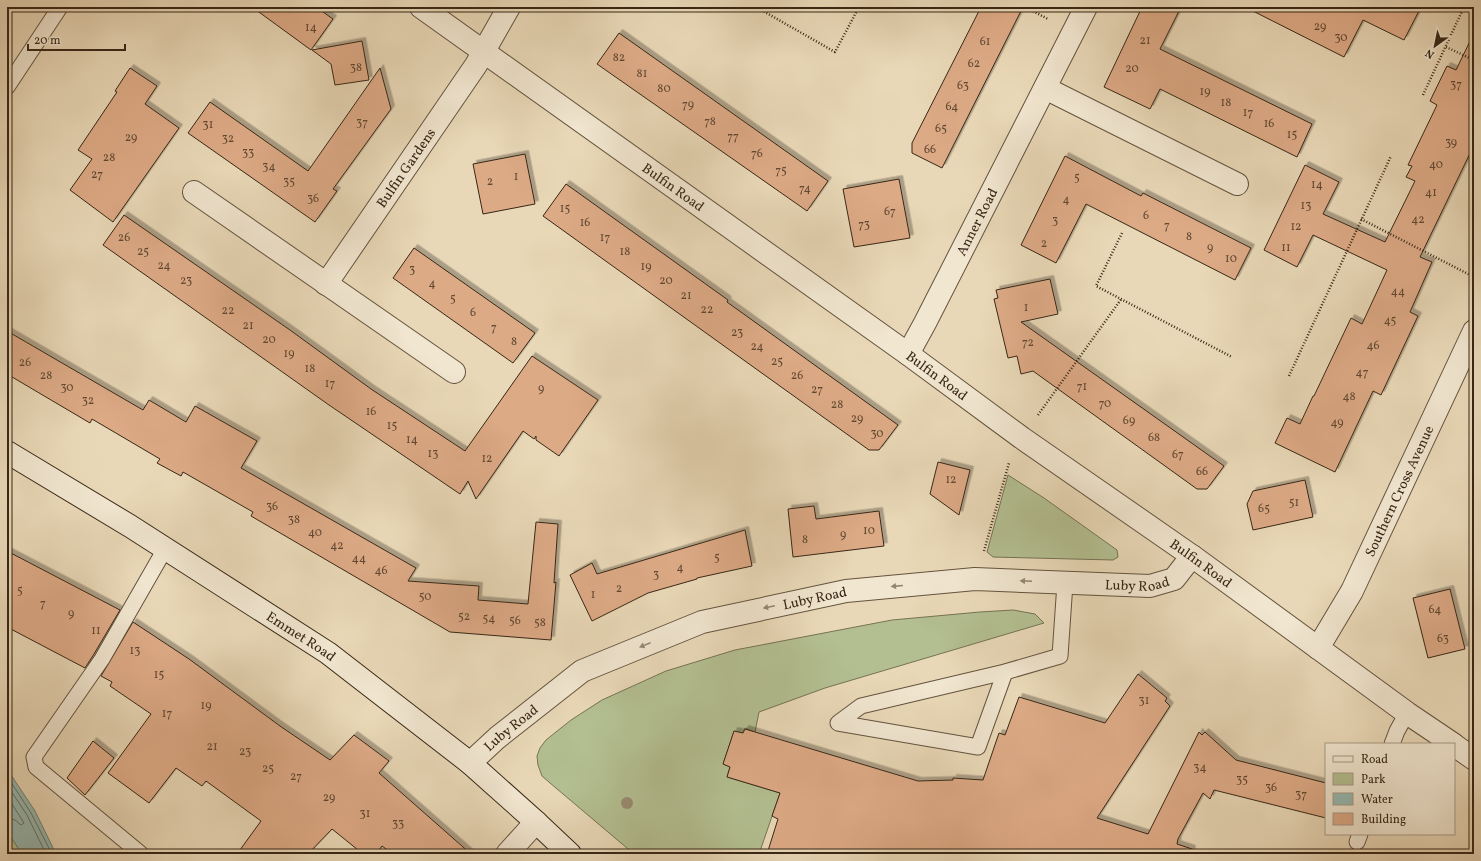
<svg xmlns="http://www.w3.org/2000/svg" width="1481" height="861" font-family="Vollkorn,serif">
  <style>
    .green { fill: #b3bf91; stroke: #757354 }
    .water { fill: #97b9b2; stroke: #717f74 }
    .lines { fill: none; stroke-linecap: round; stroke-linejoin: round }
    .shore { stroke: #677064; stroke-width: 1 }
    .building { fill: #ddaa86; stroke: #372716; filter: url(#shadow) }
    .service-casing { stroke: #64533e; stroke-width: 17 }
    .minor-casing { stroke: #64533e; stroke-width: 24 }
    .secondary-casing { stroke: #372716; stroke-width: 24 }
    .path { stroke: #372716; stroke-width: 2.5; stroke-dasharray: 1 2; stroke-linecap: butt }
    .service { stroke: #f1e6d0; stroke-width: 15 }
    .minor { stroke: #f1e6d0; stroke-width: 22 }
    .secondary { stroke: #f1e6d0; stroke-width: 22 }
    .tree { fill: #988c70 }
    .oneway { fill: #948673 }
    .labels { text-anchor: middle; stroke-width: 3; stroke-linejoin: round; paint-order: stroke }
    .number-label { font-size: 12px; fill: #604832 }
    .street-label { font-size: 14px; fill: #372716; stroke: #f1e6d0 }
  </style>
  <defs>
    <filter id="shadow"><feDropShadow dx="3.5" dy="-3.5" stdDeviation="0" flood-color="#0004"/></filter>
  </defs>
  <rect width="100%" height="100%" fill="#e9d8b7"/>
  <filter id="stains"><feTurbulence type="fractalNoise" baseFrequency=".005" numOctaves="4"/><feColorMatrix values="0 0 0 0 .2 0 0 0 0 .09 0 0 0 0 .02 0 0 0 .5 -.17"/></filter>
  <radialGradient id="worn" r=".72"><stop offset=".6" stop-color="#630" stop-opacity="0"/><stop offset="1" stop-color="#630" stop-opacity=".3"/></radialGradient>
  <!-- green -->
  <g class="green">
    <polygon points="1008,475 1044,498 1117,550 1118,557 1113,560 993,557 987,552"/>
    <polygon points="1013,610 1035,614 1044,623 825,688 759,712 755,732 745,728 743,733 734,731 723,764 730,767 727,777 780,793 759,854 634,854 550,783 542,776 538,765 537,756 540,748 546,740 571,720 602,700 666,671 735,650 892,620 980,612"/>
    <polygon points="7,831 22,854 7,854"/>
  </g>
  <!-- water -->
  <polygon class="water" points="7,769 35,811 56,854 22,854 7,831"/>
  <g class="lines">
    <!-- shore -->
    <g class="shore">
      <polyline points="7,776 31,813 52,854"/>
      <polyline points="7,785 27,815 46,854"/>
      <polyline points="7,796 24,823 21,825 15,820 7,818"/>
    </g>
  </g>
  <!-- building -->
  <g class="building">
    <polygon points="252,7 316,7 333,19 311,50"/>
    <polygon points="981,7 1023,7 942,168 912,153 912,143"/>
    <polygon points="1142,7 1181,7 1160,49 1312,124 1297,157 1160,89 1150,109 1104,87"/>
    <polygon points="1245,7 1421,7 1404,40 1363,20 1344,57"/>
    <polygon points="619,33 828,181 807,211 597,64"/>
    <polygon points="1474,33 1474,145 1420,257 1432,262 1410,312 1418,316 1381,395 1373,391 1335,472 1275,443 1287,418 1300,424 1313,396 1314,396 1351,318 1362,324 1387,270 1313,235 1297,267 1264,250 1305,165 1339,182 1323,214 1385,242 1415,181 1406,177 1412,166 1408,165 1437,105 1430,101 1447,66 1456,70"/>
    <polygon points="362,41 369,80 335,85 331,64 312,50"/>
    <polygon points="130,68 157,86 145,104 179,128 113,222 70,190 92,159 78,150 117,92 115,91"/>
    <polygon points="380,68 391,109 333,189 337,191 315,222 188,133 210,102 308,171"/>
    <polygon points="525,154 535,204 483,214 473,164"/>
    <polygon points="1065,156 1141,196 1143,193 1251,248 1235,280 1086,204 1056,263 1021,245"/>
    <polygon points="899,179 910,238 854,247 843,189"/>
    <polygon points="566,184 728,300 727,302 898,425 879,450 869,450 543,216"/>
    <polygon points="124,215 290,330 371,389 465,451 532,356 598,400 559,456 536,440 536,436 534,439 523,431 476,499 468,481 460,494 329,405 103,245"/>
    <polygon points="414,248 535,333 513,363 393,278"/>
    <polygon points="1050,279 1058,314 1021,322 1224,466 1207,489 1197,489 1033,371 1021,374 1017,356 1008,358 994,299 998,298 996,290"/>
    <polygon points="7,331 143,410 149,400 186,422 195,406 257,441 241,468 416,568 408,581 479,586 478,600 528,604 536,522 558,524 554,583 556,582 551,640 450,632 251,516 253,512 183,472 181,476 157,463 160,459 92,419 90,423 7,374"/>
    <polygon points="938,462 970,470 959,515 930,494"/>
    <polygon points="1305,480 1313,517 1253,530 1247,504 1253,491"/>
    <polygon points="814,506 816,519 879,511 884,546 793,557 788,509"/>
    <polygon points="745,530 752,566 697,578 697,579 648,593 592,621 570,575 592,563 597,574"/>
    <polygon points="7,551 120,610 94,654 85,668 7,627"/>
    <polygon points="1450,589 1465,649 1428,658 1413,598"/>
    <polygon points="133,622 189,659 280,726 330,760 354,735 389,761 379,773 471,854 393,854 382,846 376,854 363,854 332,829 308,854 237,854 261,821 206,781 202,786 176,768 149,803 108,773 151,714 110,686 112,682 101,676"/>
    <polygon points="1138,674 1167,698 1165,701 1170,706 1097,818 1148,834 1199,732 1202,735 1205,732 1236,760 1326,783 1326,818 1214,790 1210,799 1203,793 1178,839 1177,844 1192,849 1191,854 767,854 778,819 772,816 780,793 727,777 730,767 723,764 734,731 743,733 745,729 918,781 953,780 953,778 983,780 999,733 1005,735 1019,697 1105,723"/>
    <polygon points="93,741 114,758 85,795 67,778"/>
  </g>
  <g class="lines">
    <defs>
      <g id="service">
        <polyline points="7,87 60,7"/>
        <polyline points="1005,672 861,706 838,723 978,747 1005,672 1060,656 1065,583"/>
        <polyline points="1392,744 1397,731 1407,713"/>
        <polyline points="1357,842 1360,834"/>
        <polyline points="141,854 36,767 34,757 102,659 165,549"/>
      </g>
      <g id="minor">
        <path id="s1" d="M 421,7 L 908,354 L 1022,438 L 1192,556 L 1407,713 L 1453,744"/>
        <polyline points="1045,88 1237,184"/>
        <polyline points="194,192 454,372"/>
        <path id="s2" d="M 326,284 L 476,65 L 509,7"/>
        <path id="s3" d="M 908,354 L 925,323 L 1086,7"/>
        <path id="s4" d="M 1318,648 L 1352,591 L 1474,331"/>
        <polyline points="1454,745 1474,759"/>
        <path id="s5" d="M 470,763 L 497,738 L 582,671 L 702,622 L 846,591 L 975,579 L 1150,586 L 1174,579 L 1192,556"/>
        <polyline points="507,854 536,822"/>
      </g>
      <g id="secondary">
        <path id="s6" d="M 7,452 L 130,526 L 328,653 L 470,763 L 536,822 L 570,854"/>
      </g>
    </defs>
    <!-- service casing -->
    <use href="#service" class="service-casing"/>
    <!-- minor casing -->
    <use href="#minor" class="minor-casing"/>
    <!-- secondary casing -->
    <use href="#secondary" class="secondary-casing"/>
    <!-- path -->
    <g class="path">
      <polyline points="756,7 835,52 859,7"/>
      <polyline points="1025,7 1048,19"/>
      <polyline points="1446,47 1474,60"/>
      <polyline points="1423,95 1464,7"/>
      <polyline points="1361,219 1474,277"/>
      <polyline points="1122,233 1096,286 1232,357"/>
      <polyline points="1289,376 1391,156"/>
      <polyline points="1038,415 1122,298"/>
      <polyline points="984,551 1009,463"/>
    </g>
    <!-- service -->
    <use href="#service" class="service"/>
    <!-- minor -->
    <use href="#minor" class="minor"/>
    <!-- secondary -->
    <use href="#secondary" class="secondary"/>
  </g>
  <!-- trees -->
  <circle class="tree" cx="627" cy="803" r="6"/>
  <!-- one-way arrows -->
  <defs><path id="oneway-solid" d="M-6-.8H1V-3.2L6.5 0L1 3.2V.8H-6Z"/></defs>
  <g class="oneway">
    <use href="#oneway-solid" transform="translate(1026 581) rotate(-178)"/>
    <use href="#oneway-solid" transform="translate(897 586) rotate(175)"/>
    <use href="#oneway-solid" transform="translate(769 607) rotate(168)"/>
    <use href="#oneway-solid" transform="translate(645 645) rotate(158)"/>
  </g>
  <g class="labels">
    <!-- number labels -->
    <g class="number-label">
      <text x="1320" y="30">29</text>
      <text x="311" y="31">14</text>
      <text x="1341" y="41">30</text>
      <text x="1145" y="44">21</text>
      <text x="985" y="45">61</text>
      <text x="619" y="61">82</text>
      <text x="974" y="67">62</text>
      <text x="356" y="71">38</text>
      <text x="1132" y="72">20</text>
      <text x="642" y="77">81</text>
      <text x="1456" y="88">37</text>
      <text x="963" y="89">63</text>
      <text x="664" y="92">80</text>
      <text x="1205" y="95">19</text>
      <text x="1226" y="106">18</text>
      <text x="688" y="108">79</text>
      <text x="952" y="110">64</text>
      <text x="1248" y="116">17</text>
      <text x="710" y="125">78</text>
      <text x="362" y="126">37</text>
      <text x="1269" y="127">16</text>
      <text x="208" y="128">31</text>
      <text x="941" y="132">65</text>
      <text x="1292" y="138">15</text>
      <text x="733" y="140">77</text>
      <text x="131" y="141">29</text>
      <text x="228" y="142">32</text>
      <text x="1451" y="146">39</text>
      <text x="930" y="153">66</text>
      <text x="248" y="156">33</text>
      <text x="757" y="157">76</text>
      <text x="109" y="161">28</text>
      <text x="1436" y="168">40</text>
      <text x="269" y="170">34</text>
      <text x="781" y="174">75</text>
      <text x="97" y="178">27</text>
      <text x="516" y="180">1</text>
      <text x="1077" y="181">5</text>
      <text x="289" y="185">35</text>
      <text x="490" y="185">2</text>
      <text x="1317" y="188">14</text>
      <text x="805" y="192">74</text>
      <text x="1431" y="196">41</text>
      <text x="313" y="202">36</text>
      <text x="1066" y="203">4</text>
      <text x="1306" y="209">13</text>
      <text x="565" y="212">15</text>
      <text x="890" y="215">67</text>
      <text x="1146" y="219">6</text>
      <text x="1418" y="223">42</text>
      <text x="1055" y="224">3</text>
      <text x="585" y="226">16</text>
      <text x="864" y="228">73</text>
      <text x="1167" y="229">7</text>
      <text x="1296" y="230">12</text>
      <text x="1189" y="240">8</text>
      <text x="124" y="241">26</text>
      <text x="605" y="241">17</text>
      <text x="1044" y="247">2</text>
      <text x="1210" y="251">9</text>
      <text x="1286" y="251">11</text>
      <text x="143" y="255">25</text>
      <text x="625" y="255">18</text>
      <text x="1231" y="262">10</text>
      <text x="164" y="269">24</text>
      <text x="646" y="270">19</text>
      <text x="412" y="273">3</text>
      <text x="186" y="284">23</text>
      <text x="666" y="284">20</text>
      <text x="432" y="287">4</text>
      <text x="1398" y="295">44</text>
      <text x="686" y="299">21</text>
      <text x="453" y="302">5</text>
      <text x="1026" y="311">1</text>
      <text x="707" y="313">22</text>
      <text x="228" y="314">22</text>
      <text x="473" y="316">6</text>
      <text x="1390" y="324">45</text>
      <text x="248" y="329">21</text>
      <text x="494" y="331">7</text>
      <text x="737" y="336">23</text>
      <text x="269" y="343">20</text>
      <text x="514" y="345">8</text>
      <text x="1028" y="346">72</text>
      <text x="1373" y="349">46</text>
      <text x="757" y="350">24</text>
      <text x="289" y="357">19</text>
      <text x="777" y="365">25</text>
      <text x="25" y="366">26</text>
      <text x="310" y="372">18</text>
      <text x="1362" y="376">47</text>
      <text x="46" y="379">28</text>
      <text x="797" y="379">26</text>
      <text x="330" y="387">17</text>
      <text x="1082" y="390">71</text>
      <text x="67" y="391">30</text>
      <text x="541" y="392">9</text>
      <text x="817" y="393">27</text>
      <text x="1349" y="400">48</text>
      <text x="88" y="404">32</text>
      <text x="1105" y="407">70</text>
      <text x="837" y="408">28</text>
      <text x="371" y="415">16</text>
      <text x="857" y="422">29</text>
      <text x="1129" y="424">69</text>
      <text x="1337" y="426">49</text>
      <text x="392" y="429">15</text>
      <text x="877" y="437">30</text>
      <text x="1154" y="441">68</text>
      <text x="412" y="443">14</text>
      <text x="433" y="457">13</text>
      <text x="1178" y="458">67</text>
      <text x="487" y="462">12</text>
      <text x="1202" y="475">66</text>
      <text x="951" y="483">12</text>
      <text x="1294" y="506">51</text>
      <text x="272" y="510">36</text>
      <text x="1264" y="512">65</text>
      <text x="294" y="523">38</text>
      <text x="869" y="534">10</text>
      <text x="315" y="536">40</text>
      <text x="843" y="538">9</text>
      <text x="805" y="543">8</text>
      <text x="337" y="549">42</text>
      <text x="717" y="561">5</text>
      <text x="359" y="562">44</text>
      <text x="680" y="571">4</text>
      <text x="381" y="574">46</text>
      <text x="656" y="578">3</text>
      <text x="619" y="592">2</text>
      <text x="20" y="594">5</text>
      <text x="593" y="598">1</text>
      <text x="425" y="600">50</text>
      <text x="43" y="607">7</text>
      <text x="1435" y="613">64</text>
      <text x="71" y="617">9</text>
      <text x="464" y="620">52</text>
      <text x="489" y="622">54</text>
      <text x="515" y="624">56</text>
      <text x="540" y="626">58</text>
      <text x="96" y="634">11</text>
      <text x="1443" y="642">63</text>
      <text x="135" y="654">13</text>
      <text x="159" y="678">15</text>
      <text x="1144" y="704">31</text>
      <text x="206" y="709">19</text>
      <text x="167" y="717">17</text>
      <text x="212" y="750">21</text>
      <text x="245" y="755">23</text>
      <text x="1200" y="771">34</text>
      <text x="268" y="772">25</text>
      <text x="296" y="780">27</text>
      <text x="1242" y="783">35</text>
      <text x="1271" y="791">36</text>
      <text x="1301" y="798">37</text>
      <text x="329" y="801">29</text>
      <text x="365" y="817">31</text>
      <text x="398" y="827">33</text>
    </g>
    <!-- street labels -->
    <g class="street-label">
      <text dy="5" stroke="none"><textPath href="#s2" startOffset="141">Bulfin Gardens</textPath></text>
      <text dy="5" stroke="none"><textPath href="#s1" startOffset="310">Bulfin Road</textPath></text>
      <text dy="5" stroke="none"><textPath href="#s3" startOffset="149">Anner Road</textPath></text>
      <text dy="5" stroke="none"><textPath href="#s1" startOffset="634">Bulfin Road</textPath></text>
      <text dy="5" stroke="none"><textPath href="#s4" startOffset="177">Southern Cross Avenue</textPath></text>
      <text dy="5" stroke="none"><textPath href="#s1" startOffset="958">Bulfin Road</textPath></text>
      <text dy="5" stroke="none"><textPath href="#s5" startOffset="714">Luby Road</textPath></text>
      <text dy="5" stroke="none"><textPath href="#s5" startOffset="390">Luby Road</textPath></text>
      <text dy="5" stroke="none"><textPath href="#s6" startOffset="347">Emmet Road</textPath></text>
      <text dy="5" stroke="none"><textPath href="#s5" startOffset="54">Luby Road</textPath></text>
    </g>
  </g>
  <!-- margin -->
  <rect width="1481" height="861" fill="none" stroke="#e9d8b7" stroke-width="24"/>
  <rect x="8" y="8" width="1465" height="845" fill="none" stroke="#372716" stroke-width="2"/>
  <rect x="12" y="12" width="1457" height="837" fill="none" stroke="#372716"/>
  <!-- legend -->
  <rect x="1325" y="743" width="130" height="92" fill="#f1e6d0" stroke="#a79a86"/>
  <rect x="1333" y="756" width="20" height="6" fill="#f1e6d0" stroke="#a79a86"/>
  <text x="1361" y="763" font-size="12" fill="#372716">Road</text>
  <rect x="1333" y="773" width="20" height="12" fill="#b3bf91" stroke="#a79a86"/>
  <text x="1361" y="783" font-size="12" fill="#372716">Park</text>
  <rect x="1333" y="793" width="20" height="12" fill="#97b9b2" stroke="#a79a86"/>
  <text x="1361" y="803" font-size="12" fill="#372716">Water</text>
  <rect x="1333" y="813" width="20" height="12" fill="#ddaa86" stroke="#a79a86"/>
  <text x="1361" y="823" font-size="12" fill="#372716">Building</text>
  <!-- north arrow -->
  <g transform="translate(1435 46) rotate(213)" stroke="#f1e6d0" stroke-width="3" paint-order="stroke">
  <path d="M0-3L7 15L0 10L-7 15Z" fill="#372716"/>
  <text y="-6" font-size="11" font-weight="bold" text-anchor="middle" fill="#372716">N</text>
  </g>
  <!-- scale -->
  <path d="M28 44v6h97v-6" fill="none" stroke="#372716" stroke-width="2"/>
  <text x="34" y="44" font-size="12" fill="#372716" stroke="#f1e6d0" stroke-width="3" paint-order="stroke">20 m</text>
  <rect width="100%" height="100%" filter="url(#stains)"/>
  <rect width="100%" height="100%" fill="url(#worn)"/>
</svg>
